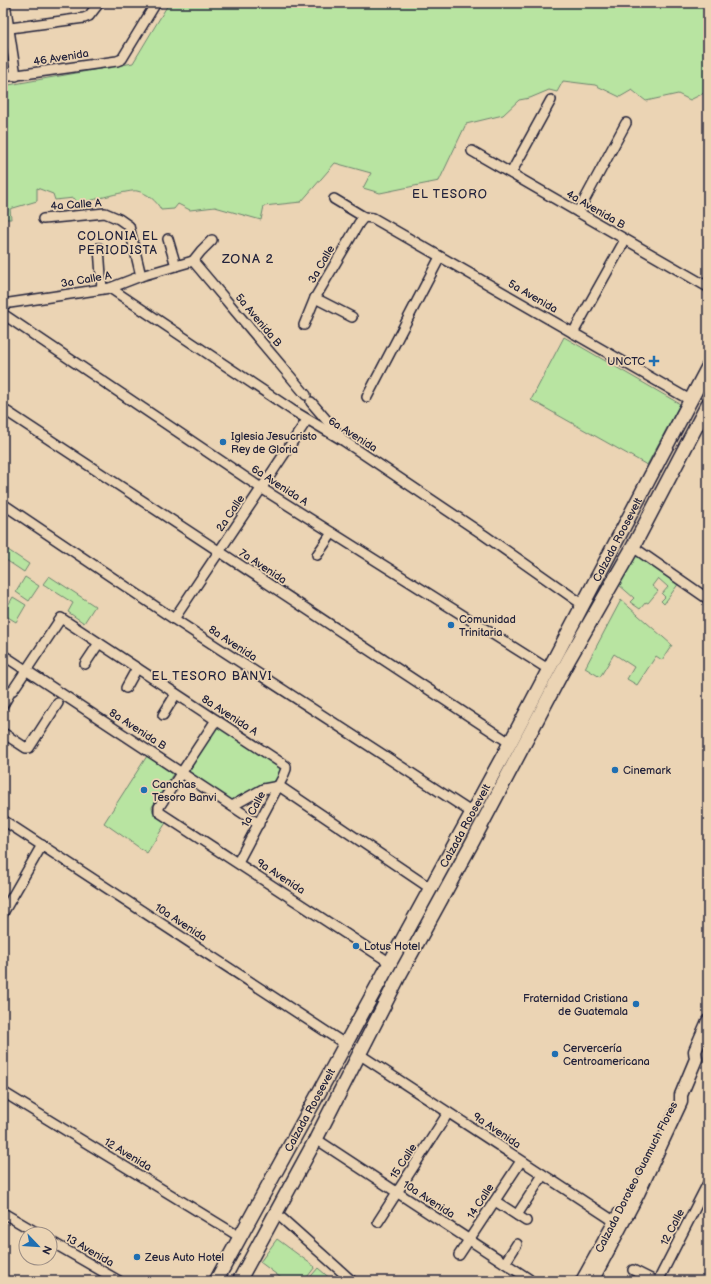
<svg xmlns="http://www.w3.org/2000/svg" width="711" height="1284" font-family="'Balsamiq Sans',sans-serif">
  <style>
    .green { fill: #b8e4a1; stroke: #6d836e }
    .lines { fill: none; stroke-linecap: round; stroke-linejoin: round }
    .minor-casing { stroke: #22223b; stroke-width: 12 }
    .major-casing { stroke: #22223b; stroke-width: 15 }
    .highway-casing { stroke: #22223b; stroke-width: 16 }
    .minor { stroke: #ebd4b4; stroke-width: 9 }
    .major { stroke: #ebd4b4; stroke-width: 12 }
    .highway { stroke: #ebd4b4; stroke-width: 13 }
    .poi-dot { fill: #1f6fb2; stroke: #ebd4b4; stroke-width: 1.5 }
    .labels { text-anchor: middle; stroke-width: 3.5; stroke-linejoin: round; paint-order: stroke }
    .street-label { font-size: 11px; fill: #22223b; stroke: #ebd4b4 }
    .poi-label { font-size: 11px; fill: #22223b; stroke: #ebd4b4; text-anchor: start }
    .neighbourhood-label { font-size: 12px; letter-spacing: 1px; fill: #22223b; stroke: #ebd4b4 }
    .quarter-label { font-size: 13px; letter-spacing: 1px; fill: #22223b; stroke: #ebd4b4 }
  </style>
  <rect width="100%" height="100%" fill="#ebd4b4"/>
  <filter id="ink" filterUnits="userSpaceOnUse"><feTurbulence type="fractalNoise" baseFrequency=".025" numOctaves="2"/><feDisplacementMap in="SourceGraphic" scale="8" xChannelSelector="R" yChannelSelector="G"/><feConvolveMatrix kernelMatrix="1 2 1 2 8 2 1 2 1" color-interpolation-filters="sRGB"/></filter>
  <g filter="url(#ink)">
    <!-- green -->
    <g class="green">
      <path d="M 169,3 L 375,3 L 381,6 L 382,3 L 667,3 L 680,8 L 688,3 L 708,3 L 708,91 L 690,100 L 678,94 L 646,101 L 632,90 L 620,97 L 595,85 L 563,81 L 557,92 L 549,90 L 530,98 L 519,100 L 503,115 L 466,124 L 439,181 L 380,193 L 363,188 L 371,173 L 335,163 L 301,202 L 264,206 L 261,220 L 215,207 L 190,210 L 178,204 L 174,209 L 161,210 C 157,201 147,193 137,191 C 132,189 88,201 79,204 L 74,198 L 55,200 L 53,194 L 37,188 L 37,201 L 10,209 L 11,219 L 3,219 L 3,86 L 133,63 Z"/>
      <polygon points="564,337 680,404 647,465 531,400"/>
      <polygon points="8,550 29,564 24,572 3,558"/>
      <polygon points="637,556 640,556 679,583 664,604 661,601 665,597 662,594 668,587 658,578 652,586 658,591 648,603 646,602 640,609 630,602 634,598 618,584 633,557"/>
      <polygon points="49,576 95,606 84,623 68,612 73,603 43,584"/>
      <polygon points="25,577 39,586 29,601 16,592"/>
      <polygon points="13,597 26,605 16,622 3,614"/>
      <polygon points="621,600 672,645 662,660 656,656 637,685 627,679 634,667 614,654 600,677 585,668"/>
      <polygon points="216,723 285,767 277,784 232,803 185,772"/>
      <polygon points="147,756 173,774 152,807 153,812 167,821 147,853 104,823"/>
      <polygon points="277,1239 315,1267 304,1281 285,1281 260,1262"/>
      <polygon points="318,1268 333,1281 307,1281"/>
    </g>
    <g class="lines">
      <defs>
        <g id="minor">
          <polyline points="5,3 16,76"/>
          <polyline points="3,29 84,18 89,16 99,3"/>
          <polyline points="3,77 117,61 122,59 156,3"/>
          <polyline points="472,151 708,287"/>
          <polyline points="511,173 551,100"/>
          <polyline points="334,199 364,217 373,218 690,400"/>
          <polyline points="578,212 626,123"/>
          <polyline points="43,219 105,213 119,219 129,226 141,276"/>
          <polyline points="168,239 176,266"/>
          <polyline points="99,248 102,289"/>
          <polyline points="193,261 306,395"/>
          <polyline points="193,261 201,251 212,240"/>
          <polyline points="110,288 292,410 344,441 484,535 582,604"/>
          <polyline points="315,298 352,317"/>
          <polyline points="3,304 110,288 141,276 193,261"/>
          <polyline points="3,314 261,488 548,669"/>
          <polyline points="304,325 315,298 359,223 364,217"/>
          <polyline points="573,333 625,240"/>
          <polyline points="367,397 440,257"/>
          <polyline points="311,402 341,437"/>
          <polyline points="3,409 510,743"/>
          <polyline points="3,504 174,619 471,812"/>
          <polyline points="633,547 708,599"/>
          <polyline points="317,555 332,533"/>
          <polyline points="174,619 307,420"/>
          <polyline points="3,655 259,824"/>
          <polyline points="85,664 99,643"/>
          <polyline points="126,688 137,668"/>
          <polyline points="13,690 61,618 286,766 286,769 282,779 238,862"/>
          <polyline points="3,705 10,693"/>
          <polyline points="163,715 176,694"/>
          <polyline points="216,720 159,807 159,812 389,962"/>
          <polyline points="3,733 26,748 29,748 58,703"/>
          <polyline points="232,806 263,789 279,786 430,888"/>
          <polyline points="3,820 345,1044"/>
          <polyline points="3,913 42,845"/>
          <polyline points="359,1054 620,1225"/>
          <polyline points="3,1092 240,1237"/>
          <polyline points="316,1139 529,1279"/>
          <polyline points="495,1201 526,1221"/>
          <polyline points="3,1213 39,1234"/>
          <polyline points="276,1213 352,1281"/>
          <polyline points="517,1215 543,1175"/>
          <polyline points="378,1222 448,1113"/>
          <polyline points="50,1241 119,1281"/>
          <polyline points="459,1255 521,1161"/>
          <polyline points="505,1263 517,1244"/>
          <polyline points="633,1270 655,1281"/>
          <polyline points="658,1281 708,1183"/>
        </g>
        <g id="major">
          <polyline points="582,1281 619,1214"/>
          <polyline points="592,1281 638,1194 681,1102 681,1095 696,1059 695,1051 708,1021"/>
        </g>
        <g id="highway">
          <path id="s1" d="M 216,1281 L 510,743 L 708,367"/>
          <polyline points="239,1281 316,1139 398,978 473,841 569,659 633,547 708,404"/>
        </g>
      </defs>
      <!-- minor casing -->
      <use href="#minor" class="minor-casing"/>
      <!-- major casing -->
      <use href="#major" class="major-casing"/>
      <!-- highway casing -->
      <use href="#highway" class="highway-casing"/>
      <!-- minor -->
      <use href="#minor" class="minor"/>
      <!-- major -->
      <use href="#major" class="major"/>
      <!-- highway -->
      <use href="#highway" class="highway"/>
    </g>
  </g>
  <!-- markers -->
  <g class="poi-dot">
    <path d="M652 355h4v4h4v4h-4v4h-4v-4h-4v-4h4z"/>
    <circle cx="223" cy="442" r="4"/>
    <circle cx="451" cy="625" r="4"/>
    <circle cx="615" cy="770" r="4"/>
    <circle cx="144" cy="790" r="4"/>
    <circle cx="356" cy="946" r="4"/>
    <circle cx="636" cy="1004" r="4"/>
    <circle cx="555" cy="1054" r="4"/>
    <circle cx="137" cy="1257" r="4"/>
  </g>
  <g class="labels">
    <!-- street labels -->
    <g class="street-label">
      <text transform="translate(61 57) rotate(-9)" y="4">46 Avenida</text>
      <text transform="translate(76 204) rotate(-4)" y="4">4a Calle A</text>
      <text transform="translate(596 209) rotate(30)" y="4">4a Avenida B</text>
      <text transform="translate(321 264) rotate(-60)" y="4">3a Calle</text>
      <text transform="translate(86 279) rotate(-10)" y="4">3a Calle A</text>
      <text transform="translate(533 296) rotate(30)" y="4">5a Avenida</text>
      <text transform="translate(259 320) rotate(50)" y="4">5a Avenida B</text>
      <text transform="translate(353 434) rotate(32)" y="4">6a Avenida</text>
      <text transform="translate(280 485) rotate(33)" y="4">6a Avenida A</text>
      <text transform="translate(230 513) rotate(-56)" y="4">2a Calle</text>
      <text dy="4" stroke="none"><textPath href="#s1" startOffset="843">Calzada Roosevelt</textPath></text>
      <text transform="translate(263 566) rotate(33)" y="4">7a Avenida</text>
      <text transform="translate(233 643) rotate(33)" y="4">8a Avenida</text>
      <text transform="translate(230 715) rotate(33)" y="4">8a Avenida A</text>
      <text transform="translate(138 729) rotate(33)" y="4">8a Avenida B</text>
      <text transform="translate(253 809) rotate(-62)" y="4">1a Calle</text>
      <text dy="4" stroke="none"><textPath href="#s1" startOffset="519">Calzada Roosevelt</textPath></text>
      <text transform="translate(281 876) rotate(33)" y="4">9a Avenida</text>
      <text transform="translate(181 922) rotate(33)" y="4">10a Avenida</text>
      <text dy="4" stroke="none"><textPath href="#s1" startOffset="195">Calzada Roosevelt</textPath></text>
      <text transform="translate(497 1130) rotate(34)" y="4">9a Avenida</text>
      <text transform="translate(128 1154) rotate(31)" y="4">12 Avenida</text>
      <text transform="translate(403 1161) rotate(-57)" y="4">15 Calle</text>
      <text transform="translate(636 1177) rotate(-63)" y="4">Calzada Doroteo Guamuch Flores</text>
      <text transform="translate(429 1199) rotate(33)" y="4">10a Avenida</text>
      <text transform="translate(480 1201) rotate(-57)" y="4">14 Calle</text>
      <text transform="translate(672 1227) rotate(-63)" y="4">12 Calle</text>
      <text transform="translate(90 1250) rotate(30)" y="4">13 Avenida</text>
    </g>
    <!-- poi labels -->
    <g class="poi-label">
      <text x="645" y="365" text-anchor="end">UNCTC</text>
      <text x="231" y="440">Iglesia Jesucristo<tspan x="231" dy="13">Rey de Gloria</tspan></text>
      <text x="459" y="623">Comunidad<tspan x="459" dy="13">Trinitaria</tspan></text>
      <text x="623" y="774">Cinemark</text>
      <text x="152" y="788">Canchas<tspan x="152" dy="13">Tesoro Banvi</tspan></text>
      <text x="364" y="950">Lotus Hotel</text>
      <text x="628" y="1002" text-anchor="end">Fraternidad Cristiana<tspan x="628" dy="13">de Guatemala</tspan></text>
      <text x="563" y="1052">Cervercería<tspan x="563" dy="13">Centroamericana</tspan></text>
      <text x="145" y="1261">Zeus Auto Hotel</text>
    </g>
    <!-- neighbourhood labels -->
    <g class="neighbourhood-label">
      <text x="450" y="198">EL TESORO</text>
      <text x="118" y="240">COLONIA EL<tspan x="118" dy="14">PERIODISTA</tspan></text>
      <text x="212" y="680">EL TESORO BANVI</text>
    </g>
    <!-- quarter labels -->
    <g class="quarter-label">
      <text x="248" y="263">ZONA 2</text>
    </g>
  </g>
  <!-- margin -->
  <rect width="711" height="1284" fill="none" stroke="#ebd4b4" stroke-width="16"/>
  <rect x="8" y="8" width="695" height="1268" fill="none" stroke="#22223b" stroke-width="1.5" filter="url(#ink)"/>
  <!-- north arrow -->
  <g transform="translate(38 1246) rotate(115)"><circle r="19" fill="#ebd4b4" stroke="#9b8d84"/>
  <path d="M0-3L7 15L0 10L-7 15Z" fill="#1f6fb2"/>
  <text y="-6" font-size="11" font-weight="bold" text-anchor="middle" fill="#22223b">N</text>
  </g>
</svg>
